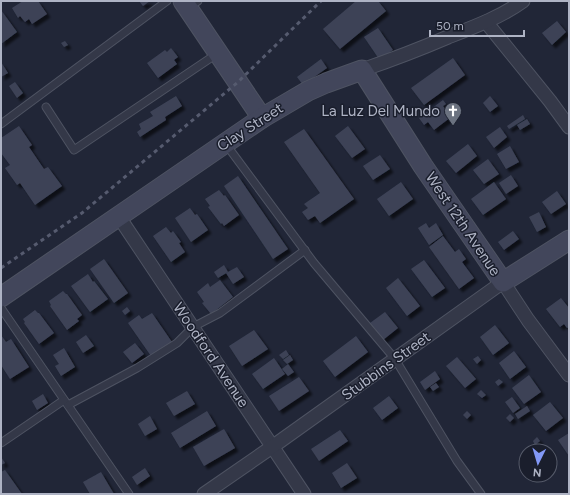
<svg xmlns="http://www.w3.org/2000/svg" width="570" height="495" font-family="Figtree,sans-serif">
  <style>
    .building { fill: #3d4357; filter: url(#shadow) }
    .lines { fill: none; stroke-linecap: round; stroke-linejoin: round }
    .lane-casing { stroke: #4e5362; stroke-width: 9 }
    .street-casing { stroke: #4e5362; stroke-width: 15 }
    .secondary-casing { stroke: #4e5362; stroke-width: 21 }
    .lane { stroke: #343848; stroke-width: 7 }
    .street { stroke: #343848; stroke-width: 13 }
    .secondary { stroke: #42465b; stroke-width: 19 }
    .rail { stroke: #565b6f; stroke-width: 3; stroke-dasharray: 4 4; stroke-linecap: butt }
    .labels { text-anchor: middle; stroke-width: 3; stroke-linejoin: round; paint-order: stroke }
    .poi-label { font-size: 15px; fill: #aeb3c4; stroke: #1a1e2c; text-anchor: end }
    .street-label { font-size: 15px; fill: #aeb3c4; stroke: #1a1e2c }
  </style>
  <defs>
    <filter id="shadow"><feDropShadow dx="3.5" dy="3.5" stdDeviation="1" flood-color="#0009"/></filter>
  </defs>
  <rect width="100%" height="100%" fill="#212637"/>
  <!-- building -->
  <g class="building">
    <polygon points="23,1 38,1 47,14 32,24 29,19 25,22 20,16 18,18 12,8"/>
    <polygon points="139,1 150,1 143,6"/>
    <polygon points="356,1 378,1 386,11 340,49 323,29"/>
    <polygon points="1,10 17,32 1,44"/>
    <polygon points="557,21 566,32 552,45 542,33"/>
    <polygon points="378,28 393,50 379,59 364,37"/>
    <polygon points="65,41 68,45 64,47 61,43"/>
    <polygon points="171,48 178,57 174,60 177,64 158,78 147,63 165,50 167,52"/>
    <polygon points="453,58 465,75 424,105 411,88"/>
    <polygon points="321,59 327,68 303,85 297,77"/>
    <polygon points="1,62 8,73 1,77"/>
    <polygon points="15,82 23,93 17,98 9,86"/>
    <polygon points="176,96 182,106 165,117 166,120 140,137 137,132 141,129 139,124 153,116 150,112"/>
    <polygon points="490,96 498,106 490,112 483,103"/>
    <polygon points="443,100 446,104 443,106 451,117 434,130 428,122 424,125 419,118"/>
    <polygon points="523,115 525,119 509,129 507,126"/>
    <polygon points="527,119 530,124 520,130 517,125"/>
    <polygon points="19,126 32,145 29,147 44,169 48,167 62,186 35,205 20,183 17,185 5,168 10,165 1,153 1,138"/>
    <polygon points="348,126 365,149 352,158 335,136"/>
    <polygon points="500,127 507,137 494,148 486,137"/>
    <polygon points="304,129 354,199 320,223 315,216 308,220 302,212 308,208 304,204 320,193 284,142"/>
    <polygon points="468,144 477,156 456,173 446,161"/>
    <polygon points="510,146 519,162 506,169 497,154"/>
    <polygon points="380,155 390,169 373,180 363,166"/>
    <polygon points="488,159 499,174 484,184 473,170"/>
    <polygon points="511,175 518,186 506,194 499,183"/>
    <polygon points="238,176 288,249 273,259 224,186"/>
    <polygon points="401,182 413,199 389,216 377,199"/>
    <polygon points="494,182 506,199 483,215 471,199"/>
    <polygon points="219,190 224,196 225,195 239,215 224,226 222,223 221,224 208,207 210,206 205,199"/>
    <polygon points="557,191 566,204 551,214 542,202"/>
    <polygon points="190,208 195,215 197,214 208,230 191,242 175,218"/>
    <polygon points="539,212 546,227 537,232 529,217"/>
    <polygon points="426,223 429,228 436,223 443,235 429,245 418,228"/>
    <polygon points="166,227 171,233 173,231 181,242 179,243 185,252 171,262 153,236"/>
    <polygon points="513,231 519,239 504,250 498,242"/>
    <polygon points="443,236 455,252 459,249 466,259 462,262 474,278 459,289 429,247"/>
    <polygon points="104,259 128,293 114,303 90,269"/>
    <polygon points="424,260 445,288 432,297 411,269"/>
    <polygon points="224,265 228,272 218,278 214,272"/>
    <polygon points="237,267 244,277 233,284 226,273"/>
    <polygon points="88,274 93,282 94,281 108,299 90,312 71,286"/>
    <polygon points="398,278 420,306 407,316 386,288"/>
    <polygon points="220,280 233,297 211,314 202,303 204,302 197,292 208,283 210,287"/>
    <polygon points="63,291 66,294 67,294 82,315 77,319 79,321 67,330 50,306 51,305 49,301"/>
    <polygon points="561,298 569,308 569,327 567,328 564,324 560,327 546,309"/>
    <polygon points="127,307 130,311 125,315 122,311"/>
    <polygon points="35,310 38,313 39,313 54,333 39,344 24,323 25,322 23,319"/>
    <polygon points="385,312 398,328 383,340 370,323"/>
    <polygon points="152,313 172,342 151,356 128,323 139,315 142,319"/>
    <polygon points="495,325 509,343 493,355 480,337"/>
    <polygon points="254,330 268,349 242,366 229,346"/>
    <polygon points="1,335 6,342 11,339 29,367 10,379 1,365"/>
    <polygon points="86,335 94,346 83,353 76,342"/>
    <polygon points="356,336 368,352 335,377 323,361"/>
    <polygon points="135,343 144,354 132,363 123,352"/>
    <polygon points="64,348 75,367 61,376 55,366 59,364 53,355"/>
    <polygon points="286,350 289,355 283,359 279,355"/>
    <polygon points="514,351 526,367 510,379 499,363"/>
    <polygon points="290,355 293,360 287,364 283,360"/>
    <polygon points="478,356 481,360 477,364 473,359"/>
    <polygon points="457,357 476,379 465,388 446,366"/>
    <polygon points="274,358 285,374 263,389 252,374"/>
    <polygon points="288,364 294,372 288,376 282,369"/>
    <polygon points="435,371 440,379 425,390 420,382"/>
    <polygon points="529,375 541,392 524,404 512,388"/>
    <polygon points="299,377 309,391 279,411 269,396"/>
    <polygon points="499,379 503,382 498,386 495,382"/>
    <polygon points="436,383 439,387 433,391 430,387"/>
    <polygon points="481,390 486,395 482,398 477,394"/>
    <polygon points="187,391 195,404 174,416 166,403"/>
    <polygon points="43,394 48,403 37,410 32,401"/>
    <polygon points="389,396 398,408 382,420 373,408"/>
    <polygon points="512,397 520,408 513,413 505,402"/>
    <polygon points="550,402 563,418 546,431 533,415"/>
    <polygon points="527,406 530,411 518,419 515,414"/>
    <polygon points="207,411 216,426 180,448 171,433"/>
    <polygon points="467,411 471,415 467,419 463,415"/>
    <polygon points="510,414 514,418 510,422 506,418"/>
    <polygon points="150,416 157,429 145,436 138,424"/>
    <polygon points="224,429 235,448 204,466 193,447"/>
    <polygon points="340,430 348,441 319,461 311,449"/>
    <polygon points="569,433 569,456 558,440"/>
    <polygon points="537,437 540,441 535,445 533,441"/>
    <polygon points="549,447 552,452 550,453 550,451 544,451"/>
    <polygon points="1,457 5,463 1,465"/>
    <polygon points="347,463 357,478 341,488 332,473"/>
    <polygon points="145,468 150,476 137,485 132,477"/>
    <polygon points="5,470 22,494 1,494 1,472"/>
    <polygon points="101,472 114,494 90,494 83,482"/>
  </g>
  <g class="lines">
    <defs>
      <g id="lane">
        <polyline points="188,8 198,1"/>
        <polyline points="46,107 74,150 218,53"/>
        <polyline points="1,124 167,1"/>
        <polyline points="225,143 314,263 395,359 457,461 481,494"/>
        <polyline points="1,308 129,494"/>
        <polyline points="68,405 137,368 177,343 193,327 220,313 305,250"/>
        <polyline points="1,443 64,400"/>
      </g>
      <g id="street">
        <polyline points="486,22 550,101 569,127"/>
        <path d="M 362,70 C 391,60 420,49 448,37 C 474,27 501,17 523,1"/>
        <polyline points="119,217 304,494"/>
        <polyline points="204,494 272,447 503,282 528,320 569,375"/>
      </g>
      <g id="secondary">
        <polyline points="183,1 262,118"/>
        <polyline points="1,297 262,118 308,91 326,83 362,70 423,166 503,282 569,240"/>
      </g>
    </defs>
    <!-- lane casing -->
    <use href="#lane" class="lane-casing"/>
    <!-- street casing -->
    <use href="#street" class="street-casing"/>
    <!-- secondary casing -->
    <use href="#secondary" class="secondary-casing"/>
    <!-- lane -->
    <use href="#lane" class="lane"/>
    <!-- street -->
    <use href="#street" class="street"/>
    <!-- secondary -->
    <use href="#secondary" class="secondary"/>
    <!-- rail -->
    <polyline class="rail" points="1,268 82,213 238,82 321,1"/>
  </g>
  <!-- icons -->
  <defs>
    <symbol id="church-pin" viewBox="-11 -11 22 30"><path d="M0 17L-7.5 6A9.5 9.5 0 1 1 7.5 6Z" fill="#6b7280" stroke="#1a1e2c"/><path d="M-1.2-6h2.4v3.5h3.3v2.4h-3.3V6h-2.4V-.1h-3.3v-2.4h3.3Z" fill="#fff"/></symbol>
  </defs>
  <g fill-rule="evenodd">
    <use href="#church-pin" x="443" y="101" width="20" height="27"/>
  </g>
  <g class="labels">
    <!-- poi labels -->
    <g class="poi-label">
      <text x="440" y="116">La Luz Del Mundo</text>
    </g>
    <!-- street labels -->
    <g class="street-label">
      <text transform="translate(250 127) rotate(-33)" y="5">Clay Street</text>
      <text transform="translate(463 224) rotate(56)" y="5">West 12th Avenue</text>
      <text transform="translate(211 355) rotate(56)" y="5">Woodford Avenue</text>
      <text transform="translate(386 366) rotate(-36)" y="5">Stubbins Street</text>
    </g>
  </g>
  <!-- border -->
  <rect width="570" height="495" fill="none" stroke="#aeb3c4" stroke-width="4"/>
  <!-- north arrow -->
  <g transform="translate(538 463) rotate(185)"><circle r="19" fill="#1a1e2c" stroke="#555a69"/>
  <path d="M0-3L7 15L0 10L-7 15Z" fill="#8298f6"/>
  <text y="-6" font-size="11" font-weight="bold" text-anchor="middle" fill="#aeb3c4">N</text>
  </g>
  <!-- scale -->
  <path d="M430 30v6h94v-6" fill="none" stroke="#aeb3c4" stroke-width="2"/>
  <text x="436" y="30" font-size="12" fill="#aeb3c4" stroke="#1a1e2c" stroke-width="3" paint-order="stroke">50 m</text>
</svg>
